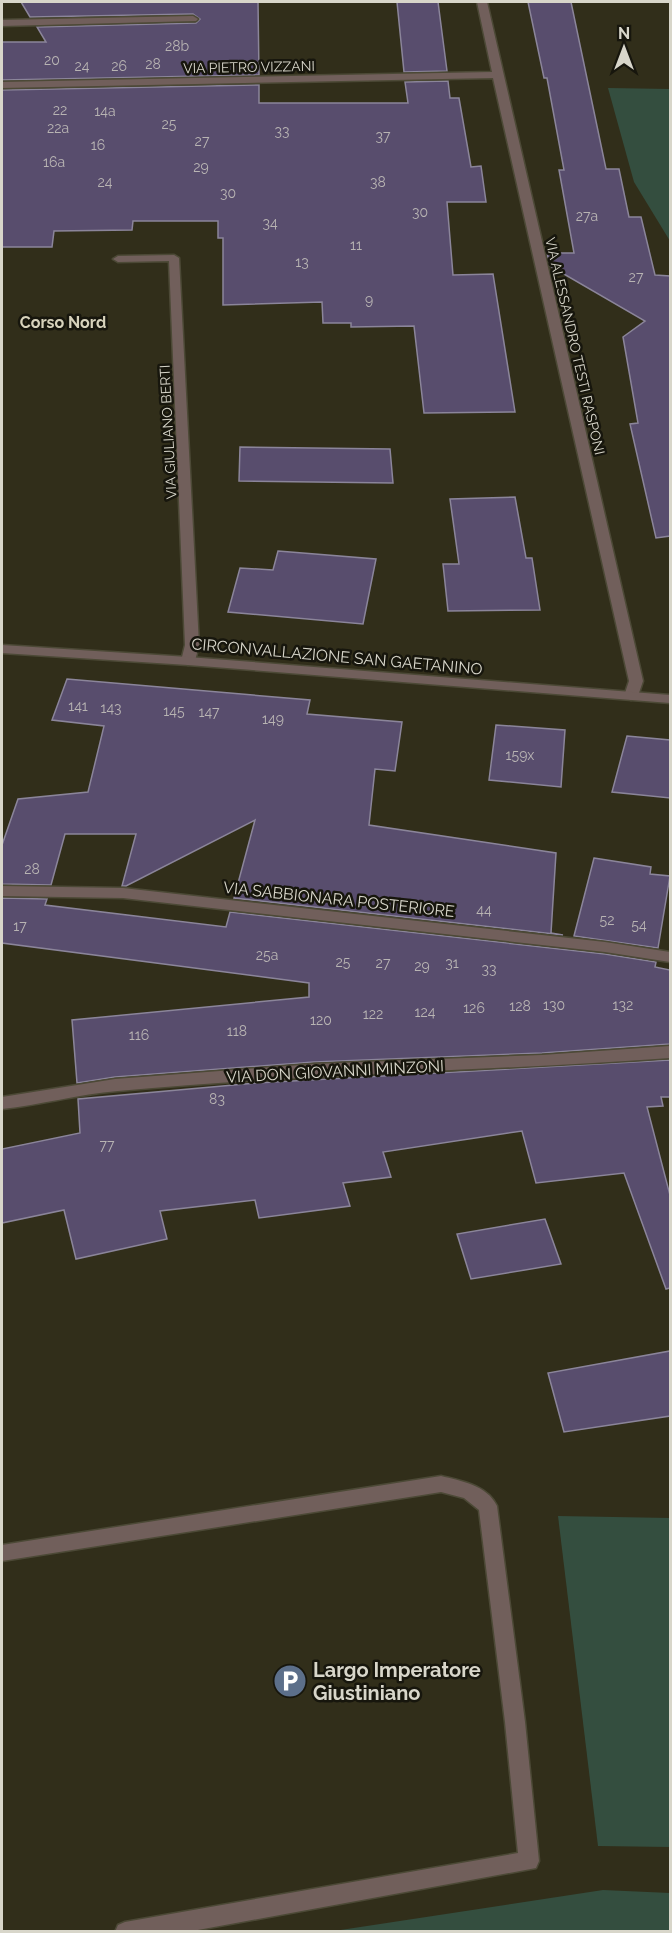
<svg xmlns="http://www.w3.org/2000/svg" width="672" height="1933" font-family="Raleway,sans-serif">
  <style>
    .green { fill: #344e3f }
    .building { fill: #584d6d; stroke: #8b859a; stroke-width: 1.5 }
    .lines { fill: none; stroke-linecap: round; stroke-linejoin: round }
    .service-casing { stroke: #4c4936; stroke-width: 3 }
    .minor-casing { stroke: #4c4936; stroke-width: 3 }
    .tertiary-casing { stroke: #4c4936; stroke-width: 3 }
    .service { fill: #715f5b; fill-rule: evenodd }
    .minor { fill: #715f5b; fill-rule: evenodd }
    .tertiary { fill: #715f5b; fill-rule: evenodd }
    .labels { text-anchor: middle; stroke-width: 5; stroke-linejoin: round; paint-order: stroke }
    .number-label { font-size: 14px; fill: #b8b4b3 }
    .far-street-label { font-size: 14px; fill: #d8d6ca; stroke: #17160d }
    .far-quarter-label { font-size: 16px; font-weight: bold; fill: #d7d2bb; stroke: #17160d }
    .street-label { font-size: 16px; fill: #d8d6ca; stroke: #17160d }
    .near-poi-label { font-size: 20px; font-weight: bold; fill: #d8d6ca; stroke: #17160d; text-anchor: start }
  </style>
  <rect width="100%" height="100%" fill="#312e1a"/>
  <!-- green -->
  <g class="green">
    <polygon points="608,88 670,89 670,241 634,182"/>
    <polygon points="558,1516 670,1518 670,1847 598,1846"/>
    <polygon points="603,1890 670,1893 670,1931 334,1931"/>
  </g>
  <!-- building -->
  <g class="building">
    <polygon points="21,2 258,2 259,75 2,80 2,42 46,42 37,27 196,23 200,19 193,14 30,17"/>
    <polygon points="397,2 438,2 447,71 404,72"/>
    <polygon points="528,2 571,2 606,169 619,169 629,217 641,217 655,275 670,276 670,536 656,538 630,424 638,423 623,337 645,321 550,266 547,253 574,253 559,170 564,170 547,78 544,78"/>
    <polygon points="448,81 450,98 459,98 471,167 481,166 486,202 447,202 453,275 493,274 515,412 424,413 414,326 351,327 351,323 323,323 322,302 223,305 223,238 218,238 218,221 133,221 132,230 54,231 52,247 2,247 2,90 259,85 259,103 408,103 405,82"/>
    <polygon points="240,447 390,449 393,483 239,481"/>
    <polygon points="515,497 526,558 532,558 540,610 448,611 443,564 459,564 450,499"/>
    <polygon points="278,551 376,559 363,624 228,612 240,568 273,570"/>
    <polygon points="67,679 310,700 307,714 402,722 395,771 375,769 369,825 556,853 551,933 563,935 234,898 255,820 126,886 122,886 136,834 65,834 51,885 2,884 2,845 18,799 88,792 104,726 52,720"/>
    <polygon points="496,725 565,730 561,787 489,780"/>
    <polygon points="627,736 670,740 670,798 612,792"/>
    <polygon points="594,858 651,867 650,874 670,876 658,948 574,936"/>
    <polygon points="2,898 47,899 45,905 226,927 230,912 605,954 656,962 655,967 670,970 670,1044 542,1053 314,1062 115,1077 77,1083 72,1020 309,997 309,983 2,943"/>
    <polygon points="670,1060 670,1097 661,1097 663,1106 647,1107 670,1195 670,1288 666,1289 624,1173 536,1183 522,1131 383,1152 391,1177 343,1183 350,1206 259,1218 255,1200 160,1211 167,1239 76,1259 64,1210 2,1223 2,1149 80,1133 78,1099 256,1083"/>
    <polygon points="545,1219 561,1264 471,1279 457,1234"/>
    <polygon points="670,1351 670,1416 564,1432 548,1373"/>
  </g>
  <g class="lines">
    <defs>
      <g id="service">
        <polygon points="193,16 198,19 196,21 2,26 2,20"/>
        <path d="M 441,1476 C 461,1481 487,1485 497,1506 L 525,1722 L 539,1861 L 536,1868 L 187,1932 L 115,1932 L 118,1925 L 125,1922 L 518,1853 L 505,1722 L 479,1510 L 464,1498 L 441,1492 L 2,1561 L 2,1545 Z"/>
      </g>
      <g id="minor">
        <polygon points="477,2 487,2 643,681 638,696 631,700 624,696 629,681 493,78 2,88 2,82 492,72"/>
        <polygon points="174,255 179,258 199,645 195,661 188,665 181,661 185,645 169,261 118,262 113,259 118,256"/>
        <polygon points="2,886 123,888 605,942 670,952 670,962 605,952 123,898 2,896"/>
        <path d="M 670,1046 L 670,1058 C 486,1071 302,1074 118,1091 C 79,1094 40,1105 2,1109 L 2,1097 L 115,1079 L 314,1064 L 542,1055 Z"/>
      </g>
      <polygon id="tertiary" points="2,645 188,657 670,695 670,703 188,665 2,653"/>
    </defs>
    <!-- service casing -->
    <use href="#service" class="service-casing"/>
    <!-- minor casing -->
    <use href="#minor" class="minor-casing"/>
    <!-- tertiary casing -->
    <use href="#tertiary" class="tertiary-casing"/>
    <!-- service -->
    <use href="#service" class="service"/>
    <!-- minor -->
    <use href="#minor" class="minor"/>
    <!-- tertiary -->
    <use href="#tertiary" class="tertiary"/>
  </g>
  <!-- icons -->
  <defs>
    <symbol id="parking-disc" viewBox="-11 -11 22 22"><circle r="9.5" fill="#5c6f8a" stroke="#17160d"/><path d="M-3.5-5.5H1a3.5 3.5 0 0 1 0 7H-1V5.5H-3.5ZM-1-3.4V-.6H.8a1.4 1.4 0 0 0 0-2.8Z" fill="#fff"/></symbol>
  </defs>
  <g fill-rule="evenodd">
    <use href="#parking-disc" x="271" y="1662" width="38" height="38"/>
  </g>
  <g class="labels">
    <!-- number labels -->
    <g class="number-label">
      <text x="177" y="51">28b</text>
      <text x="52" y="65">20</text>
      <text x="153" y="69">28</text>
      <text x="82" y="71">24</text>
      <text x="119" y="71">26</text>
      <text x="60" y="115">22</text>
      <text x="105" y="116">14a</text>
      <text x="169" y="129">25</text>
      <text x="58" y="133">22a</text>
      <text x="282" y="136">33</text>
      <text x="383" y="141">37</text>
      <text x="202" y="146">27</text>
      <text x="98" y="150">16</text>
      <text x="54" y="167">16a</text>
      <text x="201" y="172">29</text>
      <text x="105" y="187">24</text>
      <text x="378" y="187">38</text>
      <text x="228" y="198">30</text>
      <text x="420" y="217">30</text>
      <text x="587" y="221">27a</text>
      <text x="270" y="228">34</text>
      <text x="356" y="250">11</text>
      <text x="302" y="267">13</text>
      <text x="636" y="282">27</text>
      <text x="369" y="305">9</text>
      <text x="78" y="711">141</text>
      <text x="111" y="713">143</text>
      <text x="174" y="716">145</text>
      <text x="209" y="717">147</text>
      <text x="273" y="724">149</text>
      <text x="520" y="760">159x</text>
      <text x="32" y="874">28</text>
      <text x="484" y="915">44</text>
      <text x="607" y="925">52</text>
      <text x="639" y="930">54</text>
      <text x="20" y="931">17</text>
      <text x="267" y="960">25a</text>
      <text x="343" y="967">25</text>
      <text x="383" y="968">27</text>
      <text x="452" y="968">31</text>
      <text x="422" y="971">29</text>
      <text x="489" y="974">33</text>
      <text x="554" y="1010">130</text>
      <text x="623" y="1010">132</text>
      <text x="520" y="1011">128</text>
      <text x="474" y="1013">126</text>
      <text x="425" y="1017">124</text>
      <text x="373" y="1019">122</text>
      <text x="321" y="1025">120</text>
      <text x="237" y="1036">118</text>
      <text x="139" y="1040">116</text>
      <text x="217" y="1104">83</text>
      <text x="107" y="1150">77</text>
    </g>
    <!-- far-street labels -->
    <g class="far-street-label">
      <text transform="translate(249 67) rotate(-1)" y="5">VIA PIETRO VIZZANI</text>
      <text transform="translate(575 346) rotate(77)" y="5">VIA ALESSANDRO TESTI RASPONI</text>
      <text transform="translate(168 432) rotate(-93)" y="5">VIA GIULIANO BERTI</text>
    </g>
    <!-- far-quarter labels -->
    <g class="far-quarter-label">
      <text x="63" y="328">Corso Nord</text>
    </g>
    <!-- street labels -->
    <g class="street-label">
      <text transform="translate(337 656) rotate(5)" y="6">CIRCONVALLAZIONE SAN GAETANINO</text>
      <text transform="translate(339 899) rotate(6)" y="6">VIA SABBIONARA POSTERIORE</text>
      <text transform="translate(335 1071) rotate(-3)" y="6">VIA DON GIOVANNI MINZONI</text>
    </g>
    <!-- near-poi labels -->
    <g class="near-poi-label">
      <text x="313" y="1677">Largo Imperatore<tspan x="313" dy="23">Giustiniano</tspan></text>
    </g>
  </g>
  <!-- border -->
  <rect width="672" height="1933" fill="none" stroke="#d8d6ca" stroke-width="6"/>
  <!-- north arrow -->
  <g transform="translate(624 48)" stroke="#17160d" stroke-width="4.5" paint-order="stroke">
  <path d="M0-4.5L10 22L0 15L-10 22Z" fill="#d8d6ca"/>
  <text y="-9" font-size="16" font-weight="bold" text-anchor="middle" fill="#d8d6ca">N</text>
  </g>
</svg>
